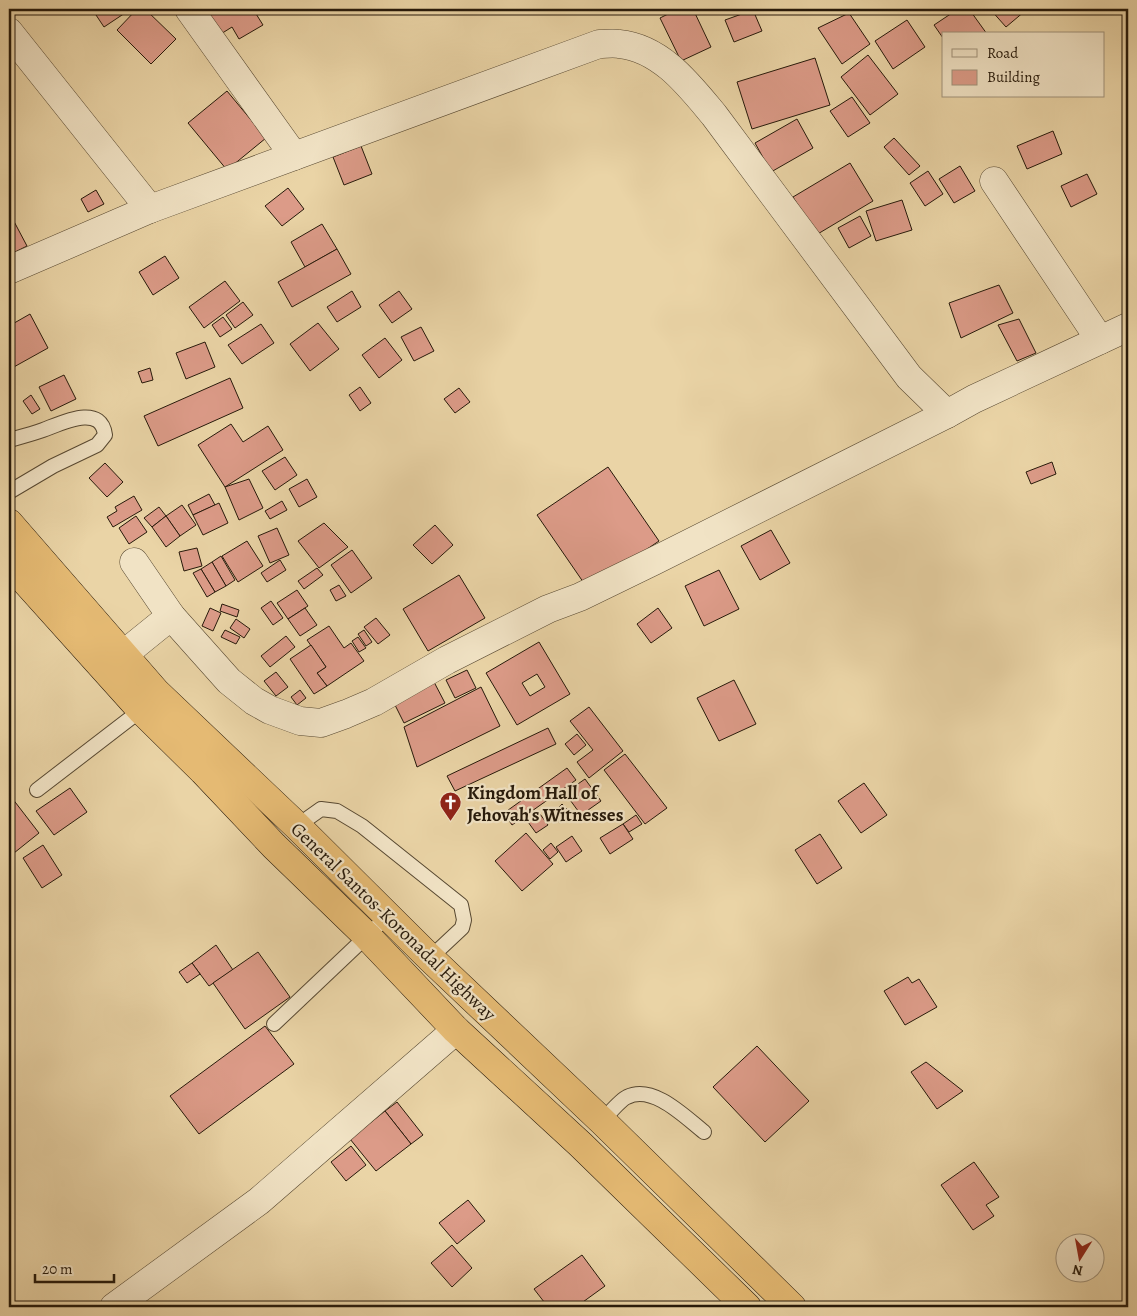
<svg xmlns="http://www.w3.org/2000/svg" width="1137" height="1316" font-family="Alegreya,serif">
  <style>
    .building { fill: #dc9b88; stroke: #26190a; fill-rule: evenodd }
    .lines { fill: none; stroke-linecap: round; stroke-linejoin: round }
    .lane-casing { stroke: #574831; stroke-width: 16 }
    .street-casing { stroke: #574831; stroke-width: 29 }
    .highway-casing { stroke: #26190a; stroke-width: 29 }
    .lane { stroke: #f1e3c5; stroke-width: 14 }
    .street { stroke: #f1e3c5; stroke-width: 28 }
    .highway { stroke: #e5ba73; stroke-width: 28 }
    .labels { text-anchor: middle; stroke-width: 4.5; stroke-linejoin: round; paint-order: stroke }
    .poi-label { font-size: 19px; font-weight: bold; fill: #26190a; stroke: #f1e3c5; text-anchor: start }
    .street-label { font-size: 19px; fill: #26190a; stroke: #f1e3c5 }
  </style>
  <rect width="100%" height="100%" fill="#ead4a6"/>
  <filter id="stains"><feTurbulence type="fractalNoise" baseFrequency=".004" numOctaves="4"/><feColorMatrix values="0 0 0 0 .2 0 0 0 0 .09 0 0 0 0 .02 0 0 0 .5 -.17"/></filter>
  <radialGradient id="worn" r=".72"><stop offset=".6" stop-color="#630" stop-opacity="0"/><stop offset="1" stop-color="#630" stop-opacity=".3"/></radialGradient>
  <!-- building -->
  <g class="building">
    <polygon points="92,9 131,9 104,27"/>
    <polygon points="137,9 145,9 176,39 151,64 117,30"/>
    <polygon points="216,9 253,9 263,25 239,39 232,27 216,37 204,16"/>
    <polygon points="678,9 693,9 711,47 681,61 660,18"/>
    <polygon points="958,9 969,9 987,34 943,34 943,38 934,25"/>
    <polygon points="990,9 1023,9 1025,11 1006,27"/>
    <polygon points="753,10 762,31 734,42 725,20"/>
    <polygon points="849,13 870,44 842,64 818,28"/>
    <polygon points="907,20 925,47 893,69 875,41"/>
    <polygon points="868,55 898,94 870,115 841,77"/>
    <polygon points="815,58 830,105 752,129 737,82"/>
    <polygon points="227,91 266,138 227,170 188,123"/>
    <polygon points="852,97 870,123 848,137 830,111"/>
    <polygon points="797,119 813,148 771,172 755,143"/>
    <polygon points="1053,131 1062,154 1027,169 1017,146"/>
    <polygon points="894,138 920,166 909,175 884,147"/>
    <polygon points="361,146 372,174 344,185 333,157"/>
    <polygon points="850,163 873,201 816,235 793,197"/>
    <polygon points="960,166 975,191 954,203 939,179"/>
    <polygon points="928,171 943,194 925,206 910,183"/>
    <polygon points="1087,174 1097,194 1071,207 1061,186"/>
    <polygon points="288,188 304,209 282,226 265,206"/>
    <polygon points="96,190 104,204 88,212 81,199"/>
    <polygon points="902,200 912,230 876,241 866,211"/>
    <polygon points="9,212 27,246 9,255"/>
    <polygon points="860,216 871,236 849,248 838,228"/>
    <polygon points="322,224 337,249 305,267 291,242"/>
    <polygon points="337,249 351,274 292,307 278,282"/>
    <polygon points="165,256 179,278 153,295 139,272"/>
    <polygon points="225,281 240,301 204,328 189,307"/>
    <polygon points="999,285 1013,313 961,338 949,303"/>
    <polygon points="352,291 361,307 337,322 327,307"/>
    <polygon points="399,291 412,309 392,323 379,305"/>
    <polygon points="243,302 253,315 235,328 226,315"/>
    <polygon points="30,314 48,348 12,368 9,362 9,326"/>
    <polygon points="223,317 232,329 220,337 212,325"/>
    <polygon points="1019,319 1036,353 1017,361 998,325"/>
    <polygon points="318,323 339,349 310,371 290,344"/>
    <polygon points="261,324 274,343 242,364 228,345"/>
    <polygon points="421,327 434,351 414,361 401,337"/>
    <polygon points="385,338 402,360 379,378 362,355"/>
    <polygon points="205,342 215,367 186,379 176,353"/>
    <polygon points="150,368 153,380 142,383 138,372"/>
    <polygon points="64,375 76,399 51,411 39,387"/>
    <polygon points="230,378 243,408 158,446 144,416"/>
    <polygon points="360,387 371,403 360,411 349,395"/>
    <polygon points="459,388 470,402 455,413 444,399"/>
    <polygon points="31,395 40,409 32,414 23,401"/>
    <polygon points="231,424 243,442 268,426 283,450 225,487 198,445"/>
    <polygon points="285,457 297,475 275,490 262,471"/>
    <polygon points="1052,462 1056,474 1031,484 1026,472"/>
    <polygon points="105,463 123,482 107,497 89,478"/>
    <polygon points="608,467 659,541 588,589 537,515"/>
    <polygon points="249,479 263,508 239,520 225,487"/>
    <polygon points="307,479 317,497 299,507 289,489"/>
    <polygon points="209,494 215,505 193,515 188,505"/>
    <polygon points="134,496 142,510 113,527 107,517 117,511 115,507"/>
    <polygon points="282,501 287,510 270,519 265,511"/>
    <polygon points="219,503 228,523 203,535 193,515"/>
    <polygon points="182,505 196,525 180,536 166,516"/>
    <polygon points="159,507 166,516 152,527 144,518"/>
    <polygon points="136,516 147,532 129,544 119,528"/>
    <polygon points="166,516 180,536 166,547 152,527"/>
    <polygon points="324,523 348,547 319,568 298,541"/>
    <polygon points="435,525 453,545 432,564 413,545"/>
    <polygon points="277,528 289,555 270,563 258,536"/>
    <polygon points="771,530 790,563 760,580 741,546"/>
    <polygon points="247,541 263,566 238,582 222,556"/>
    <polygon points="197,548 202,566 184,571 179,552"/>
    <polygon points="352,550 372,578 351,593 331,565"/>
    <polygon points="221,556 235,580 226,586 212,562"/>
    <polygon points="280,560 286,570 267,582 261,573"/>
    <polygon points="212,562 226,586 215,592 201,569"/>
    <polygon points="317,568 323,575 304,589 298,581"/>
    <polygon points="201,569 215,592 207,597 193,573"/>
    <polygon points="719,570 739,609 704,626 685,586"/>
    <polygon points="459,575 485,618 428,651 403,609"/>
    <polygon points="339,585 346,596 336,601 330,590"/>
    <polygon points="297,590 308,606 288,619 277,603"/>
    <polygon points="271,601 283,618 273,625 261,608"/>
    <polygon points="222,604 239,610 237,617 220,611"/>
    <polygon points="210,608 221,613 213,631 202,626"/>
    <polygon points="305,608 317,625 300,636 288,619"/>
    <polygon points="658,608 672,628 651,643 637,624"/>
    <polygon points="376,618 390,635 378,644 364,627"/>
    <polygon points="236,619 250,629 244,638 230,628"/>
    <polygon points="329,626 344,648 351,643 364,661 327,686 317,673 326,667 307,640"/>
    <polygon points="225,630 240,637 236,644 221,637"/>
    <polygon points="364,630 372,642 366,646 358,634"/>
    <polygon points="286,636 295,647 270,667 261,656"/>
    <polygon points="358,637 366,648 359,652 352,641"/>
    <path d="M 539,642 L 570,694 L 517,725 L 486,673 ZM 537,674 L 545,687 L 530,696 L 522,683 Z"/>
    <polygon points="311,645 326,667 317,673 327,686 314,694 290,659"/>
    <polygon points="467,670 476,688 455,698 446,680"/>
    <polygon points="276,672 288,687 276,696 264,681"/>
    <polygon points="734,680 756,724 719,741 697,698"/>
    <polygon points="434,682 445,703 404,723 393,701"/>
    <polygon points="481,687 500,726 417,767 404,727"/>
    <polygon points="300,690 306,698 297,705 291,697"/>
    <polygon points="589,707 623,751 589,778 577,762 593,750 570,721"/>
    <polygon points="548,728 556,744 455,791 447,776"/>
    <polygon points="577,734 586,745 574,755 565,744"/>
    <polygon points="625,754 667,808 645,824 604,770"/>
    <polygon points="567,768 576,780 512,825 504,813"/>
    <polygon points="585,779 601,801 581,815 565,793"/>
    <polygon points="864,783 887,815 861,833 838,801"/>
    <polygon points="70,788 87,812 54,835 36,811"/>
    <polygon points="12,798 39,833 14,853 9,847 9,801"/>
    <polygon points="562,804 571,813 560,823 551,815"/>
    <polygon points="540,814 548,825 536,833 528,822"/>
    <polygon points="636,815 642,824 629,832 623,824"/>
    <polygon points="623,824 633,839 610,854 600,838"/>
    <polygon points="526,833 553,864 522,891 495,861"/>
    <polygon points="820,834 842,868 817,884 795,850"/>
    <polygon points="572,836 582,851 566,862 556,847"/>
    <polygon points="551,843 558,852 550,859 543,850"/>
    <polygon points="43,845 62,875 42,888 23,858"/>
    <polygon points="216,945 233,970 209,986 192,963"/>
    <polygon points="258,952 290,997 245,1029 213,983"/>
    <polygon points="192,963 200,974 187,983 179,972"/>
    <polygon points="908,977 912,983 919,979 937,1007 905,1025 884,991"/>
    <polygon points="265,1026 294,1064 199,1134 170,1096"/>
    <polygon points="757,1046 809,1101 765,1142 713,1087"/>
    <polygon points="926,1062 963,1091 937,1109 911,1072"/>
    <polygon points="397,1102 423,1135 411,1144 385,1111"/>
    <polygon points="385,1111 411,1144 376,1171 350,1139"/>
    <polygon points="351,1146 366,1165 346,1181 331,1162"/>
    <polygon points="974,1162 999,1197 986,1205 994,1216 973,1230 941,1185"/>
    <polygon points="468,1200 485,1221 457,1244 439,1223"/>
    <polygon points="452,1245 472,1268 452,1287 431,1263"/>
    <polygon points="582,1255 605,1286 576,1307 548,1307 534,1289"/>
  </g>
  <g class="lines">
    <defs>
      <g id="lane">
        <path d="M 9,440 C 20,437 32,434 43,430 C 62,423 101,403 105,435 L 97,445 L 53,466 L 9,492"/>
        <polyline points="37,790 141,710"/>
        <polyline points="297,826 321,809 337,811 362,826 461,905 464,920 462,928 430,958"/>
        <polyline points="274,1024 388,916"/>
        <path d="M 602,1121 C 608,1115 620,1100 627,1097 C 653,1084 685,1117 704,1132"/>
      </g>
      <g id="street">
        <polyline points="189,9 294,156"/>
        <polyline points="9,32 150,209 9,270"/>
        <polyline points="994,181 1100,340"/>
        <path d="M 150,209 L 599,44 C 606,44 613,43 619,44 C 661,48 689,85 714,115 L 909,377 L 947,414 L 974,399 L 1128,327"/>
        <polyline points="134,562 171,616"/>
        <polyline points="124,654 171,616 229,681 254,701 270,710 300,721 321,723 346,714 374,702 447,660 548,609 580,597 654,561 947,414"/>
        <polyline points="114,1307 259,1201 456,1030"/>
      </g>
      <g id="highway">
        <polyline points="9,523 156,692 297,826 430,958 602,1121 792,1307"/>
        <polyline points="9,563 141,710 203,771 274,846 367,936 456,1030 581,1145 747,1307"/>
      </g>
    </defs>
    <!-- lane casing -->
    <use href="#lane" class="lane-casing"/>
    <!-- street casing -->
    <use href="#street" class="street-casing"/>
    <!-- highway casing -->
    <use href="#highway" class="highway-casing"/>
    <!-- lane -->
    <use href="#lane" class="lane"/>
    <!-- street -->
    <use href="#street" class="street"/>
    <!-- highway -->
    <use href="#highway" class="highway"/>
  </g>
  <!-- icons -->
  <defs>
    <symbol id="church-pin" viewBox="-11 -11 22 30"><path d="M0 17L-7.5 6A9.5 9.5 0 1 1 7.5 6Z" fill="#8f2418" stroke="#f1e3c5"/><path d="M-1.2-6h2.4v3.5h3.3v2.4h-3.3V6h-2.4V-.1h-3.3v-2.4h3.3Z" fill="#fff"/></symbol>
  </defs>
  <g fill-rule="evenodd">
    <use href="#church-pin" x="438" y="790" width="25" height="34"/>
  </g>
  <g class="labels">
    <!-- poi labels -->
    <g class="poi-label">
      <text x="467" y="799">Kingdom Hall of<tspan x="467" dy="22">Jehovah's Witnesses</tspan></text>
    </g>
    <!-- street labels -->
    <g class="street-label">
      <text transform="translate(394 921) rotate(44)" y="7">General Santos-Koronadal Highway</text>
    </g>
  </g>
  <!-- margin -->
  <rect width="1137" height="1316" fill="none" stroke="#ead4a6" stroke-width="30"/>
  <rect x="10" y="10" width="1117" height="1296" fill="none" stroke="#26190a" stroke-width="2.5"/>
  <rect x="15" y="15" width="1107" height="1286" fill="none" stroke="#26190a"/>
  <!-- legend -->
  <rect x="942" y="32" width="162" height="65" fill="#f1e3c5" stroke="#a0927a"/>
  <rect x="952" y="49" width="25" height="8" fill="#f1e3c5" stroke="#a0927a"/>
  <text x="987" y="58" font-size="15" fill="#26190a">Road</text>
  <rect x="952" y="70" width="25" height="15" fill="#dc9b88" stroke="#a0927a"/>
  <text x="987" y="82" font-size="15" fill="#26190a">Building</text>
  <!-- north arrow -->
  <g transform="translate(1080 1258) rotate(191)"><circle r="24" fill="#f1e3c5" stroke="#a0927a"/>
  <path d="M0-4L9 19L0 12L-9 19Z" fill="#8f2418"/>
  <text y="-8" font-size="14" font-weight="bold" text-anchor="middle" fill="#26190a">N</text>
  </g>
  <!-- scale -->
  <path d="M35 1274v8h79v-8" fill="none" stroke="#26190a" stroke-width="2.5"/>
  <text x="42" y="1274" font-size="15" fill="#26190a" stroke="#f1e3c5" stroke-width="4" paint-order="stroke">20 m</text>
  <rect width="100%" height="100%" filter="url(#stains)"/>
  <rect width="100%" height="100%" fill="url(#worn)"/>
</svg>
